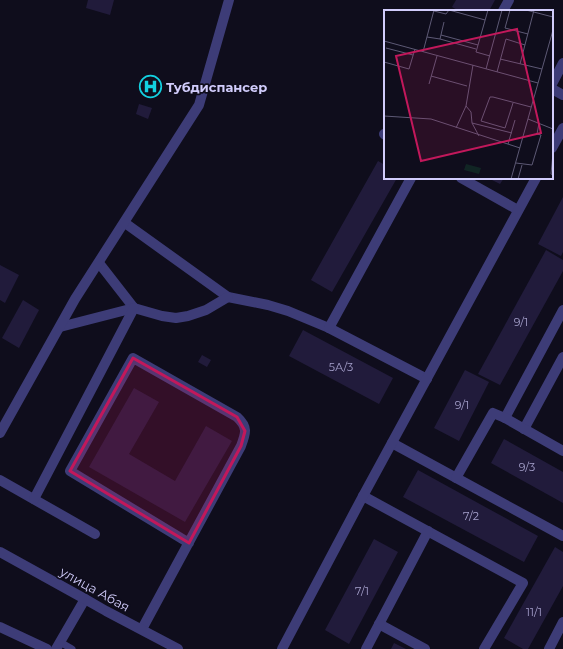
<svg xmlns="http://www.w3.org/2000/svg" width="563" height="649" font-family="Montserrat,sans-serif">
  <style>
    .building { fill: #211b3b }
    .lines { fill: none; stroke-linecap: round; stroke-linejoin: round }
    .service { stroke: #3d3c77; stroke-width: 7 }
    .minor { stroke: #3d3c77; stroke-width: 10 }
    .tertiary { stroke: #3d3c77; stroke-width: 10 }
    .marked { fill: #c2185b; fill-opacity: 0.2; stroke: #c2185b; stroke-width: 3; stroke-linejoin: round }
    .labels { text-anchor: middle; stroke-width: 3.5; stroke-linejoin: round; paint-order: stroke }
    .number-label { font-size: 11px; fill: #a5a0cb }
    .poi-label { font-size: 13px; font-weight: bold; fill: #d1ccfb; stroke: #0f0d1c; text-anchor: start }
    .street-label { font-size: 13px; fill: #d1ccfb; stroke: #0f0d1c }
    .inset-road { fill: none; stroke: #5d5975; stroke-width: 1 }
    .view { fill: #c2185b; fill-opacity: 0.15; stroke: #c2185b; stroke-width: 2 }
    .inset-edge { fill: none; stroke: #d1ccfb; stroke-width: 2 }
  </style>
  <rect width="100%" height="100%" fill="#0f0d1c"/>
  <!-- building -->
  <g class="building">
    <polygon points="88,0 114,0 110,15 86,8"/>
    <polygon points="456,0 495,0 489,11 459,11 452,7"/>
    <polygon points="139,104 152,108 148,119 136,114"/>
    <polygon points="378,161 385,165 385,178 397,178 332,292 311,280"/>
    <polygon points="488,178 504,178 500,184"/>
    <polygon points="563,197 563,252 561,256 538,244"/>
    <polygon points="546,250 563,260 563,271 500,385 478,374"/>
    <polygon points="0,265 19,275 5,303 0,300"/>
    <polygon points="23,300 39,310 19,348 2,338"/>
    <polygon points="303,330 393,378 379,404 289,356"/>
    <polygon points="202,355 211,360 207,367 198,362"/>
    <polygon points="465,370 489,382 459,441 434,428"/>
    <polygon points="134,388 159,402 129,454 175,481 206,426 232,441 185,522 89,467"/>
    <polygon points="504,439 563,472 563,503 491,463"/>
    <polygon points="418,470 538,536 524,562 403,497"/>
    <polygon points="374,539 398,552 349,644 325,630"/>
    <polygon points="555,547 563,552 563,586 528,649 523,649 504,638"/>
    <polygon points="394,643 406,649 391,649"/>
  </g>
  <g class="lines">
    <!-- service -->
    <polyline class="service" points="60,642 72,649"/>
    <!-- minor -->
    <g class="minor">
      <polyline points="503,11 509,0"/>
      <polyline points="552,84 563,63"/>
      <polyline points="552,89 563,95"/>
      <polyline points="384,134 385,135"/>
      <polyline points="552,148 563,128"/>
      <polyline points="461,178 518,210"/>
      <polyline points="125,223 228,297 268,305 288,311 329,328 427,379"/>
      <polyline points="99,263 134,308"/>
      <polyline points="60,327 134,308 162,316 176,318 188,316 206,310 228,297"/>
      <polyline points="329,328 411,178"/>
      <polyline points="505,418 563,310"/>
      <polyline points="524,429 563,357"/>
      <polyline points="0,433 75,299 199,105 229,0"/>
      <polyline points="392,443 563,536"/>
      <polyline points="456,478 493,413 505,418 563,451"/>
      <polyline points="0,480 95,534"/>
      <polyline points="363,496 523,583 484,649"/>
      <polyline points="34,499 134,308"/>
      <polyline points="379,624 425,649"/>
      <polyline points="0,627 47,649"/>
      <path d="M 142,629 L 241,446 C 246,433 248,427 237,417 L 133,358 L 70,471 L 189,543"/>
      <polyline points="56,649 85,599"/>
      <polyline points="282,649 363,496 536,178"/>
      <polyline points="366,649 428,531"/>
      <polyline points="549,649 563,622"/>
    </g>
    <!-- tertiary -->
    <polyline class="tertiary" points="0,552 85,599 106,611 178,649"/>
  </g>
  <!-- marked area -->
  <path class="marked" d="M 133,358 L 237,417 L 245,431 L 241,446 L 189,543 L 70,471 Z"/>
  <!-- icons -->
  <defs>
    <symbol id="hospital-ring" viewBox="-11 -11 22 22"><circle r="9.5" fill="#0f0d1c" stroke="#13d0e0" stroke-width="1.5"/><path d="M-5-5h3v3.5h4V-5h3V5h-3V1.5h-4V5h-3Z" fill="#13d0e0"/></symbol>
  </defs>
  <g fill-rule="evenodd">
    <use href="#hospital-ring" x="138" y="74" width="25" height="25"/>
  </g>
  <g class="labels">
    <!-- number labels -->
    <g class="number-label">
      <text x="521" y="326">9/1</text>
      <text x="341" y="371">5А/3</text>
      <text x="462" y="409">9/1</text>
      <text x="527" y="471">9/3</text>
      <text x="471" y="520">7/2</text>
      <text x="362" y="595">7/1</text>
      <text x="534" y="616">11/1</text>
    </g>
    <!-- poi labels -->
    <g class="poi-label">
      <text x="166" y="92">Тубдиспансер</text>
    </g>
    <!-- street labels -->
    <g class="street-label">
      <text transform="translate(95 589) rotate(29)" y="5">улица Абая</text>
    </g>
  </g>
  <!-- overview -->
  <g transform="translate(384 10)">
    <rect width="169" height="169" fill="#0f0d1c"/>
    <path d="M 82,154 L 97,158 L 95,164 L 80,160 Z" fill="#112524"/>
    <path class="inset-road" d="M 65,0 L 101,10M 104,0 L 92,42 L 106,46M 126,0 L 121,18 L 144,24M 142,0 L 169,7M 50,1 L 62,4 L 65,0M 60,12 L 56,29 L 92,39M 57,25 L 94,35M 43,27 L 56,29M 0,31 L 154,73M 2,38 L 29,45M 39,42 L 50,0M 116,49 L 158,59M 0,52 L 25,59 L 31,39M 136,54 L 150,0M 102,59 L 118,0M 113,62 L 122,29 L 141,35M 47,66 L 83,76M 45,74 L 53,46M 129,93 L 121,118 L 97,111 L 106,87 L 109,87 L 147,97M 82,96 L 87,102 L 88,113 L 95,126M 0,106 L 47,109 L 136,138M 144,109 L 169,119M 88,113 L 128,123M 72,118 L 82,96 L 89,55M 124,134 L 131,110M 169,143 L 167,164 L 169,165M 132,153 L 148,155 L 157,125 L 153,124 L 155,113M 127,169 L 169,20M 134,169 L 138,155"/>
    <path class="view" d="M 133,19 L 157,123 L 37,151 L 12,46 Z"/>
    <rect width="169" height="169" class="inset-edge"/>
  </g>
</svg>
